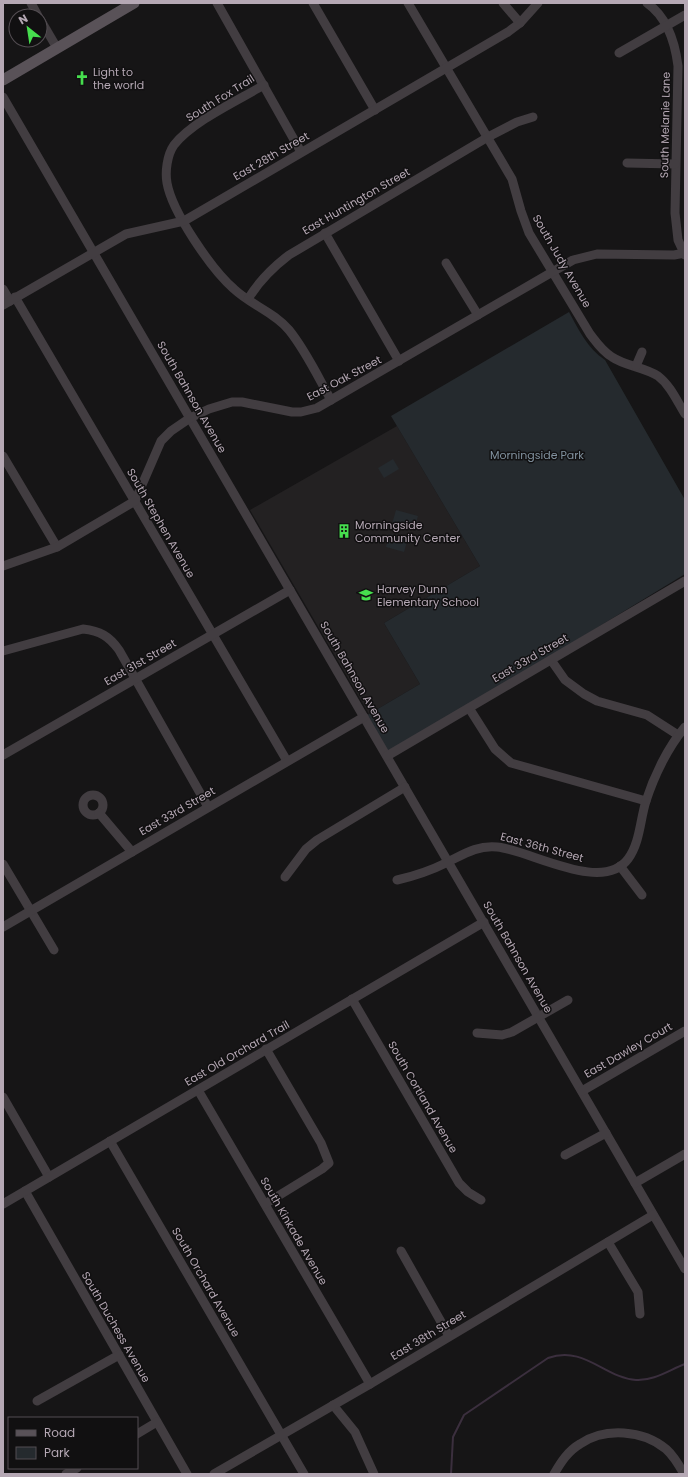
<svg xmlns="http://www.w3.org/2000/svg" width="688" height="1477" font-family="Poppins,sans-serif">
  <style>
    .built { fill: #232122 }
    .green { fill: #252a2e }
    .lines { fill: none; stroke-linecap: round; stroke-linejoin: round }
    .stream { stroke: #3b2f3e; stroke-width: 2 }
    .minor { stroke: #423d41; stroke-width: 9 }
    .major { stroke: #595258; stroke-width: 11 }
    .labels { text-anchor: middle; stroke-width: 3; stroke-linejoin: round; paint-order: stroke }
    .poi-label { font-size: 11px; fill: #b5a8b4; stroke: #111011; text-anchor: start }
    .street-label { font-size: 11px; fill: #b5a8b4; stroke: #111011 }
    .park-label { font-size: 11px; fill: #81919e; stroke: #111011 }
  </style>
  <rect width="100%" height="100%" fill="#161516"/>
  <!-- built -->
  <polygon class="built" points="397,426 480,566 384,623 420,684 369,714 250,510"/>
  <!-- green -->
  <g class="green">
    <path d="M 569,312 C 579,330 587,348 605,360 L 685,500 L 685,574 L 387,756 L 364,717 L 420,684 L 384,623 L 480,566 L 391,416 Z"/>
    <polygon points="393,459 399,469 384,478 378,468"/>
    <polygon points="396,510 418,516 414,530 392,524"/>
    <polygon points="389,534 408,538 404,552 386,547"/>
  </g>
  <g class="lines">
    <!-- stream -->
    <path class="stream" d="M 451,1474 L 453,1437 L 464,1415 L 548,1358 C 584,1345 605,1378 636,1380 C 654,1381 669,1370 685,1364"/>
    <!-- minor -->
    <g class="minor">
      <polyline points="31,3 38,16"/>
      <polyline points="217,3 301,152"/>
      <polyline points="313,3 375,110"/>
      <path d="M 408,3 L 512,179 L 521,211 L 529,233 L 590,334 C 597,343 602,351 612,357 C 625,366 644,367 658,376 C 670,385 677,401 685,414"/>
      <polyline points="503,3 520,23"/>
      <path d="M 647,3 C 667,17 675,42 678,66 L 675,213 L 678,240 L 685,255"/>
      <polyline points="40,19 57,48"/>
      <polyline points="619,53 685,15"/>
      <path d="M 264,85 C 237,101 193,121 174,145 C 167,155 165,172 167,183 C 172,212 212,270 234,289 C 251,305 274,312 289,330 C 306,351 318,377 331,400"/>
      <polyline points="3,97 685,1269"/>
      <polyline points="627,163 675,164"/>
      <polyline points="325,233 399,361"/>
      <polyline points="446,263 478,315"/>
      <polyline points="3,289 10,301"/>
      <polyline points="15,297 287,761"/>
      <path d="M 248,299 C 259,281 272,268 289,255 L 488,137 L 517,122 L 533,117"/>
      <polyline points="3,305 126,234 184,221 508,32 520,23 538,3"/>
      <polyline points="636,366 642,352"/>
      <polyline points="3,456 57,547"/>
      <polyline points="3,566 57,547 135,501 161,441 171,431 190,418 209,409 232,402 242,402 292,412 301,412 317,408 573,260 597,254 674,255 685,253"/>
      <path d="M 3,651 L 83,629 C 100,631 109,636 119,650 L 208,807"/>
      <polyline points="551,660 565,680 584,694 597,701 647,715 678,735"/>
      <polyline points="469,708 495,749 511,763 646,801"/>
      <polyline points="3,755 290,590"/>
      <polyline points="387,756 685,581"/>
      <circle cx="93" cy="805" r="10"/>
      <polyline points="99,813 132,852"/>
      <polyline points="3,864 54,950"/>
      <polyline points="620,866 642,895"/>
      <polyline points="285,877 306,849 317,840 405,787"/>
      <path d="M 397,880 C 415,876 432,870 448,862 C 464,854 478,845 497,847 C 530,850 602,894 628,859 C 640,843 640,820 646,801 C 654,776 668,747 685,727"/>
      <polyline points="3,927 364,717"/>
      <polyline points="352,999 459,1183 468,1192 481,1200"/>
      <polyline points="477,1033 502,1035 512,1032 568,1000"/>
      <polyline points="198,1090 370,1384"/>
      <polyline points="582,1091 685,1031"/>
      <polyline points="3,1097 49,1177"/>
      <polyline points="110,1141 304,1474"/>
      <polyline points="565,1155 606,1133"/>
      <polyline points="635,1183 685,1154"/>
      <polyline points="25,1191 187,1474"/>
      <polyline points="3,1204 484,922"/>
      <polyline points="265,1204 322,1169 329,1163 321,1143 266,1049"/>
      <polyline points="608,1242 638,1292 640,1314"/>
      <polyline points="401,1251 449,1336"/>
      <polyline points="37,1401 119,1355"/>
      <polyline points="333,1405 355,1432 374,1474"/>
      <polyline points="137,1434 157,1422"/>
      <polyline points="66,1474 77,1468"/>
      <polyline points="214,1474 370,1384 653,1215"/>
      <path d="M 554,1474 C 561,1462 568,1451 580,1444 C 605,1427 643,1430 666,1449 C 674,1456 679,1465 684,1474"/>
    </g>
    <!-- major -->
    <polyline class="major" points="3,80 134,3"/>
  </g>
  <!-- icons -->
  <defs>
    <symbol id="church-bare" viewBox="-9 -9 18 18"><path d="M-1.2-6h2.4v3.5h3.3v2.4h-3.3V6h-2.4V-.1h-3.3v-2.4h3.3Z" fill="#46dd4e" stroke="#111011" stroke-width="2.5" paint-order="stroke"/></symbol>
    <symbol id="building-bare" viewBox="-9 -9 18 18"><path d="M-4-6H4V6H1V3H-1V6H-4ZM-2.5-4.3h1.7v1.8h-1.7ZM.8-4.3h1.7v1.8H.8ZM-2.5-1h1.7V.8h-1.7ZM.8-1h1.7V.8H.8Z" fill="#46dd4e" stroke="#111011" stroke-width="2.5" paint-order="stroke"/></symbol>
    <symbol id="school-bare" viewBox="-9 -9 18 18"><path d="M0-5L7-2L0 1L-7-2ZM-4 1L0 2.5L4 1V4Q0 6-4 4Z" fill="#46dd4e" stroke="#111011" stroke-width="2.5" paint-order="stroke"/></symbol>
  </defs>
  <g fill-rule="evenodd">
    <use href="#church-bare" x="72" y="68" width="20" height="20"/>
    <use href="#building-bare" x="334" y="521" width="20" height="20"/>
    <use href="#school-bare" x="356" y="585" width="20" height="20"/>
  </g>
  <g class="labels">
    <!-- poi labels -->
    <g class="poi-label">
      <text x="93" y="76">Light to<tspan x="93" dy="13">the world</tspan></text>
      <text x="355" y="529">Morningside<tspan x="355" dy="13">Community Center</tspan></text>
      <text x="377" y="593">Harvey Dunn<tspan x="377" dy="13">Elementary School</tspan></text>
    </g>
    <!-- street labels -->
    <g class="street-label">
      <text transform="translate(220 98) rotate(-32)" y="4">South Fox Trail</text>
      <text transform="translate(665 125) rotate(-89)" y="4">South Melanie Lane</text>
      <text transform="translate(271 156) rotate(-30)" y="4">East 28th Street</text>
      <text transform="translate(356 201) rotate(-30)" y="4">East Huntington Street</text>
      <text transform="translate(562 261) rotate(60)" y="4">South Judy Avenue</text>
      <text transform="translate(344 378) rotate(-28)" y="4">East Oak Street</text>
      <text transform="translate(192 397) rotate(60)" y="4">South Bahnson Avenue</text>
      <text transform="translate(161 523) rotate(60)" y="4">South Stephen Avenue</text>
      <text transform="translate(530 658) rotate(-30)" y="4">East 33rd Street</text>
      <text transform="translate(140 662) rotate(-30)" y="4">East 31st Street</text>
      <text transform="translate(355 677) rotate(60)" y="4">South Bahnson Avenue</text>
      <text transform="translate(177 811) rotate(-30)" y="4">East 33rd Street</text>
      <text transform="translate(542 847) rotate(15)" y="4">East 36th Street</text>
      <text transform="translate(518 957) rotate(60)" y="4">South Bahnson Avenue</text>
      <text transform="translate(628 1050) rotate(-30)" y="4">East Dawley Court</text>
      <text transform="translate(237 1053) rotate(-30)" y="4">East Old Orchard Trail</text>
      <text transform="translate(423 1097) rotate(60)" y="4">South Cortland Avenue</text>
      <text transform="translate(294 1231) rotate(60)" y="4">South Kinkade Avenue</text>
      <text transform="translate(206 1282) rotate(60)" y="4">South Orchard Avenue</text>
      <text transform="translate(116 1327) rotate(60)" y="4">South Duchess Avenue</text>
      <text transform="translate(428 1335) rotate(-31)" y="4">East 38th Street</text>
    </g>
    <!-- park labels -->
    <g class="park-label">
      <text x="537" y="459">Morningside Park</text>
    </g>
  </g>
  <!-- border -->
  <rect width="688" height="1477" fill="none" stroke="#b5a8b4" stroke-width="8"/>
  <!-- legend -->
  <rect x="8" y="1417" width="130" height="52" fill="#111011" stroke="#534d52"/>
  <rect x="16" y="1430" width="20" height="6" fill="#595258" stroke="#534d52"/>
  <text x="44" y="1437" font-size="12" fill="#b5a8b4">Road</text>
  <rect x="16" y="1447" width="20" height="12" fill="#252a2e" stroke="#534d52"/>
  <text x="44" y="1457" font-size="12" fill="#b5a8b4">Park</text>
  <!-- north arrow -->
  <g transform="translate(28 28) rotate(330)"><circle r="19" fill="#111011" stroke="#534d52"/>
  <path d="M0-3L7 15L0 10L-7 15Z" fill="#46dd4e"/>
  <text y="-6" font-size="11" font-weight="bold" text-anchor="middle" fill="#b5a8b4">N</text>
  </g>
</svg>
